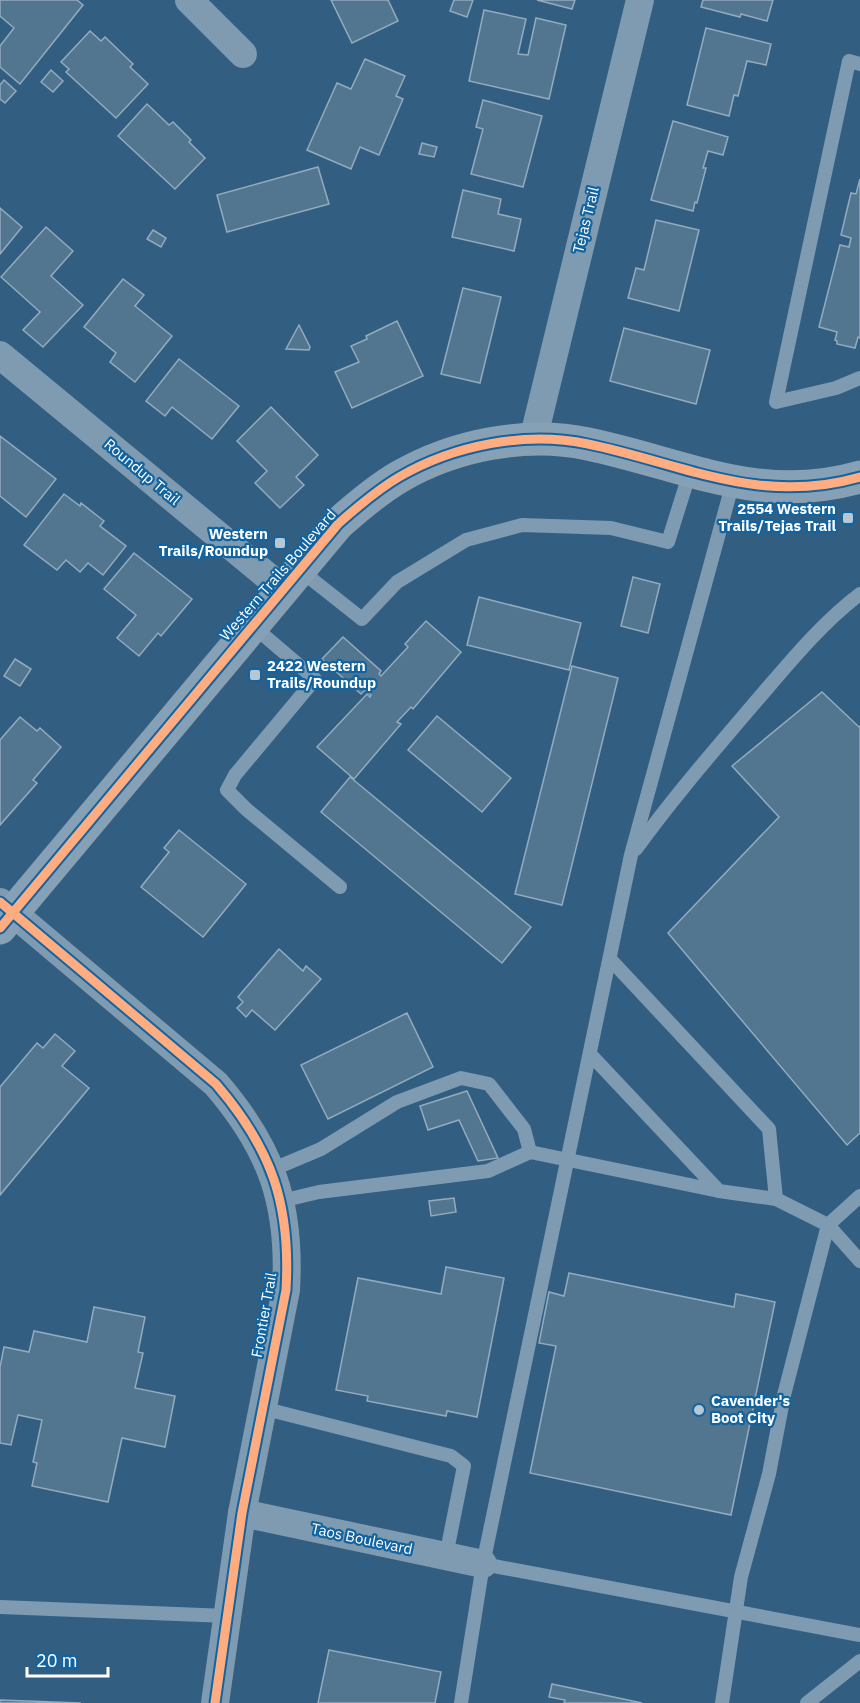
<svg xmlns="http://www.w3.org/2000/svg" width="860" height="1703" font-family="'IBM Plex Sans',sans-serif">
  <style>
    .building { fill: #527690; stroke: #93abbe; stroke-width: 1.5 }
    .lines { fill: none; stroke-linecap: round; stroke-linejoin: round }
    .lane { stroke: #7e9bb1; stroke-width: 14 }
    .street { stroke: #7e9bb1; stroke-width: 28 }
    .secondary { stroke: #86a0b5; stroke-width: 33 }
    .cycleway-casing { stroke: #1264a1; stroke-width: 13 }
    .cycleway { stroke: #ffac80; stroke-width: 9 }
    .poi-dot { fill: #b7c7d3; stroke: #1264a1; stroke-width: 2 }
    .labels { text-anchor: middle; stroke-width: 4.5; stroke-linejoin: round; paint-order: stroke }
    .street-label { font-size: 15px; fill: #fff; stroke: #1264a1 }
    .poi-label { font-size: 15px; font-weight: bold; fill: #fff; stroke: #1264a1; text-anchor: end }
  </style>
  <rect width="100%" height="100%" fill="#325f81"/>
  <!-- building -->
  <g class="building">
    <polygon points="0,0 77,0 83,5 20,84 0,67 0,46 14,28 0,16"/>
    <polygon points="331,0 388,0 398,21 352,43"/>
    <polygon points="454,0 473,0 467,17 450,11"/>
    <polygon points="537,0 575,0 572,9"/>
    <polygon points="703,0 773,0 767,21 741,14 740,17 701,7"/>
    <polygon points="484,10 526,19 518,54 528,55 536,18 566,25 549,99 469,81"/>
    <polygon points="706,28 771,44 766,65 747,61 738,96 734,95 729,116 687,105"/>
    <polygon points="90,31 101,41 105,37 133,64 130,67 148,84 116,118 66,72 69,69 61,62"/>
    <polygon points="365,59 405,76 396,96 403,99 379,155 360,147 351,169 307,150 337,83 351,89"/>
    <polygon points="51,70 63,81 53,92 41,82"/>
    <polygon points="4,80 16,91 5,103 0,99 0,85"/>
    <polygon points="483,100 542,116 523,187 471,174 483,129 476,127"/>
    <polygon points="147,104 169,125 173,122 191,140 189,142 205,158 175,189 118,136"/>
    <polygon points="673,121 728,137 723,155 708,151 703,168 706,168 697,203 695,202 693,211 651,200"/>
    <polygon points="422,143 437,147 434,157 419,154"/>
    <polygon points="318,167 329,204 227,232 217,195"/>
    <polygon points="860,179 860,338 858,337 855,348 837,344 837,341 835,340 837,332 819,327 840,245 849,247 851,238 841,235 851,193 856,194"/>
    <polygon points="463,190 501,199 498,214 521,219 514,251 452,237"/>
    <polygon points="0,208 22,227 0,254"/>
    <polygon points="656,220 699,230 679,311 628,298 636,268 644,270"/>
    <polygon points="46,227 73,251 51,276 83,305 43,347 23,330 40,312 1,277"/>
    <polygon points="153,230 166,238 161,247 147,239"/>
    <polygon points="123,279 144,295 135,306 172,336 135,382 110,362 116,353 84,327"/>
    <polygon points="463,288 501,297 480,383 441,374"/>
    <polygon points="397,321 423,376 352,408 335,372 359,362 351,346 367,339 366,336"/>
    <polygon points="299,325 310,347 309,350 286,349"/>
    <polygon points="624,328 710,350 696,404 610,381"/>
    <polygon points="179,359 239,406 212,439 172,407 165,416 146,401"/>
    <polygon points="271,407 318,455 296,477 304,485 280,508 255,483 267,471 237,441"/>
    <polygon points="0,436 56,479 26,517 0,496"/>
    <polygon points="64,494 80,506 81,503 104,521 100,526 126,546 103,575 88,563 80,572 66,560 57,570 24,545"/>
    <polygon points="134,553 192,599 161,636 158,633 139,656 117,638 136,615 104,589"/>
    <polygon points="633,577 660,584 648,633 621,626"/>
    <polygon points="479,597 581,623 569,670 467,645"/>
    <polygon points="426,621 461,652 413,709 411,707 397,722 401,724 354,779 317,747 367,694 370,697 371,695 365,690 361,694 322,659 343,637 381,671 379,674 381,676 408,647 405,644"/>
    <polygon points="15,659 31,669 20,686 4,676"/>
    <polygon points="572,666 618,678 562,905 515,894"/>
    <polygon points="822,692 859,727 860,726 860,1133 847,1145 668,933 779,817 732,766"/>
    <polygon points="437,716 511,778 482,812 408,750"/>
    <polygon points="20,717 37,731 40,728 61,747 33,780 37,783 0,825 0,740"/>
    <polygon points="350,777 531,927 502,963 321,812"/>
    <polygon points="179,830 246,884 203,937 141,887 169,852 164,848"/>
    <polygon points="279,949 303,971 306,966 321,979 275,1030 252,1010 246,1017 237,1008 243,1002 238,997"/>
    <polygon points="407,1013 433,1067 328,1119 301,1065"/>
    <polygon points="55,1034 75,1051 62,1066 89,1088 0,1195 0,1087 37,1043 43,1048"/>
    <polygon points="467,1091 498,1158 478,1161 459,1120 428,1130 420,1106"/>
    <polygon points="454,1198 456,1212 431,1216 429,1201"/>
    <polygon points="446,1267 504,1278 477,1417 447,1411 446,1416 367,1401 368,1396 336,1390 358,1278 441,1294"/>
    <polygon points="569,1273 734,1307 736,1294 775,1302 731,1515 530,1473 556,1346 539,1343 549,1292 564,1296"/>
    <polygon points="94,1307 145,1317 138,1352 143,1353 135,1388 175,1396 165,1447 122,1438 108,1502 32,1486 37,1463 33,1462 42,1420 18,1415 11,1445 0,1443 0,1367 4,1347 29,1352 34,1331 87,1342"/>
    <polygon points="329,1650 441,1672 435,1703 318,1703"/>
    <polygon points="552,1684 642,1703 564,1703 565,1700 549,1697"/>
    <polygon points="0,1700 81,1703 0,1703"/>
  </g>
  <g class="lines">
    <!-- lane -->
    <g class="lane">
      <polyline points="860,64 849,61 776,402 836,388 860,378"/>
      <polyline points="300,570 362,619 397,582 466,540 522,525 611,528 668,542 690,472"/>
      <polyline points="253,626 315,679 235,775 227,790 246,809 340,887"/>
      <path d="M 636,849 C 672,799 712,753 752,706 C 786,667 819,625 860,594"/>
      <polyline points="590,1054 719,1191 776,1199 769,1129 610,959"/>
      <polyline points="271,1170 321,1149 397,1102 461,1078 489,1084 524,1129 530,1152"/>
      <polyline points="776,1199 828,1225 860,1261"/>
      <polyline points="281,1201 319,1192 488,1171 530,1152 719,1191"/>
      <polyline points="262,1408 451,1456 464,1466 446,1556"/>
      <polyline points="483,1564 860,1635"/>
      <polyline points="0,1607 227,1616"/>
      <polyline points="461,1703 483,1564 631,855 733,482"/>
      <polyline points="722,1703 741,1577 769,1474 784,1395 828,1225 860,1196"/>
      <polyline points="807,1703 860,1661"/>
    </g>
    <!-- street -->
    <g class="street">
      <polyline points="189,0 243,54"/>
      <polyline points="0,355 283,589"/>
      <polyline points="533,440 640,0"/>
      <path d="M 0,902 L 216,1084 C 272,1149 291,1205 286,1290 L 242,1513 L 215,1703"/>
      <polyline points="242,1513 483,1564"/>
    </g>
    <!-- secondary -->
    <path class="secondary" d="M 0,928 L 338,524 C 357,507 377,490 399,477 C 454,445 525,431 588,444 C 684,464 759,506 860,477"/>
    <defs>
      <g id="cycleway">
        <path d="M 0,902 L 216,1084 C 272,1149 291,1205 286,1290 L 242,1513 L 215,1703"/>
        <path d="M 0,928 L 338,524 C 357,507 377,490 399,477 C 454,445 525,431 588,444 C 684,464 759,506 860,477"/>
      </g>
    </defs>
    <!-- cycleway casing -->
    <use href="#cycleway" class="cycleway-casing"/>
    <!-- cycleway -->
    <use href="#cycleway" class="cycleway"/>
  </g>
  <!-- markers -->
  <g class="poi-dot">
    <rect x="842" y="512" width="12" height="12" rx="3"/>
    <rect x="274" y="537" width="12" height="12" rx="3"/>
    <rect x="249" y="669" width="12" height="12" rx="3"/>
    <circle cx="699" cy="1410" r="6"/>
  </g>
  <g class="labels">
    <!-- street labels -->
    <g class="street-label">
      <text transform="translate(586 220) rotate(-76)" y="5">Tejas Trail</text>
      <text transform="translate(142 472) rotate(40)" y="5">Roundup Trail</text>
      <text transform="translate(278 575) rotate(-49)" y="5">Western Trails Boulevard</text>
      <text transform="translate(264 1315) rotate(-80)" y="5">Frontier Trail</text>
      <text transform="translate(362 1539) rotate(12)" y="5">Taos Boulevard</text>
    </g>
    <!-- poi labels -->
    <g class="poi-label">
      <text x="836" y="514">2554 Western<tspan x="836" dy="17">Trails/Tejas Trail</tspan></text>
      <text x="268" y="539">Western<tspan x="268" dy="17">Trails/Roundup</tspan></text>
      <text x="267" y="671" text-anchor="start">2422 Western<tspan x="267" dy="17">Trails/Roundup</tspan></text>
      <text x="711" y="1406" text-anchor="start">Cavender's<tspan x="711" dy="17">Boot City</tspan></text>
    </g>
  </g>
  <!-- scale -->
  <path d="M27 1667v9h81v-9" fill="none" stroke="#ffffff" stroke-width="3"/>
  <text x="36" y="1667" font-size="18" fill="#ffffff" stroke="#1264a1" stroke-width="4.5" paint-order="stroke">20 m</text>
</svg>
